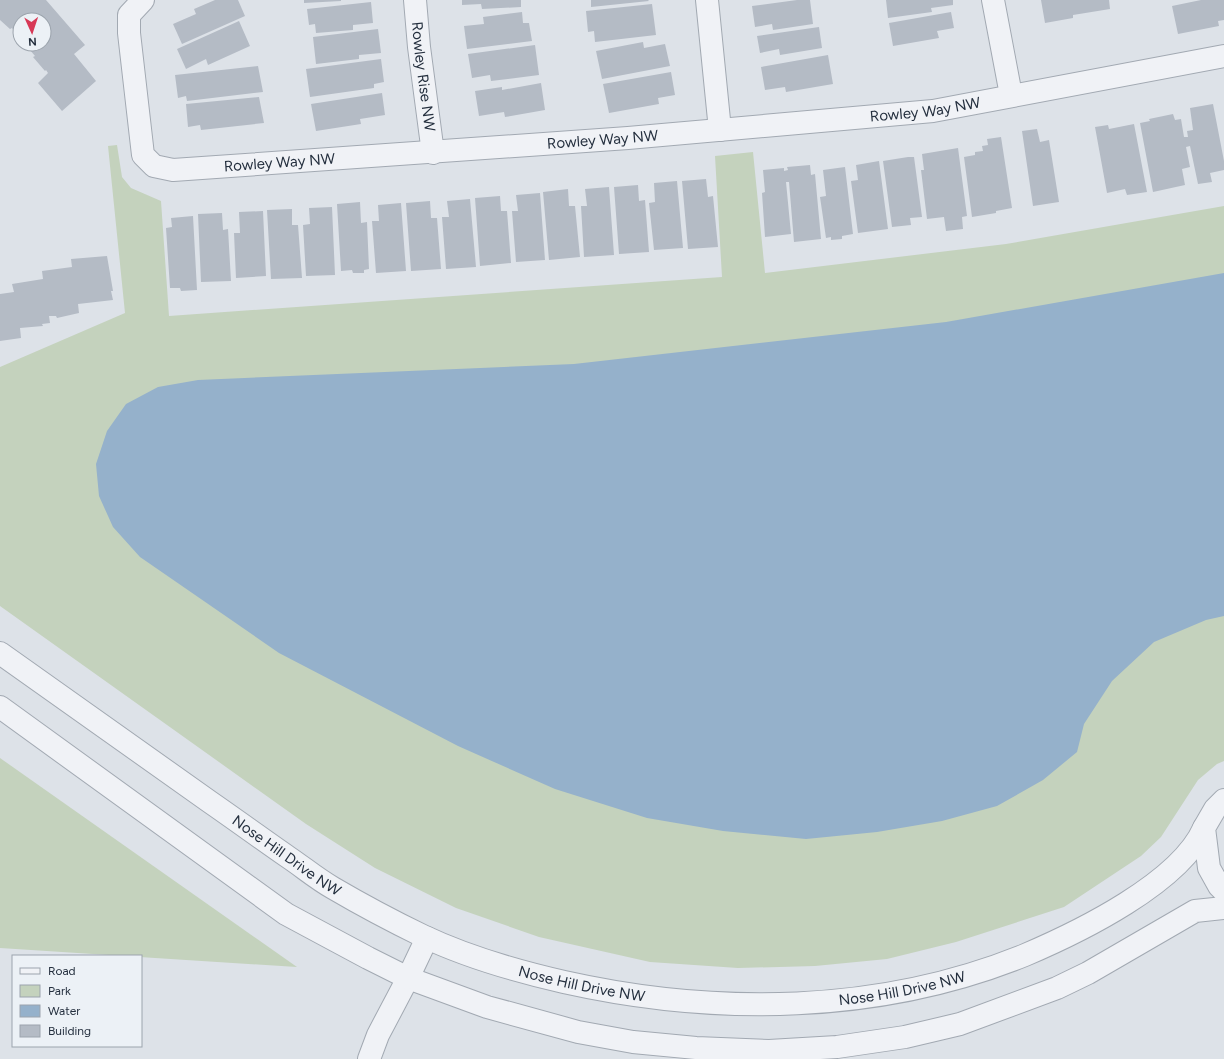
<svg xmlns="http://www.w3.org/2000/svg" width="1224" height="1059" font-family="Figtree,sans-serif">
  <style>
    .green { fill: #c4d2bd }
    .water { fill: #95b1cb }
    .building { fill: #b4bbc5 }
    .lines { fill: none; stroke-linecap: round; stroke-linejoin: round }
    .minor-casing { stroke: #a2a9b2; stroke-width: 24 }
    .tertiary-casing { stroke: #a2a9b2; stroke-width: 24 }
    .minor { stroke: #f0f2f6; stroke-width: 22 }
    .tertiary { stroke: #f0f2f6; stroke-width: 22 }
    .labels { text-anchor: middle; stroke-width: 4; stroke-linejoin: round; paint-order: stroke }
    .street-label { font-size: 15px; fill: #25303f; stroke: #ecf1f6 }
  </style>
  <rect width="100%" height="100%" fill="#dde2e8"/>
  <!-- green -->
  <g class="green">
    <polygon points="117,145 122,177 131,188 161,201 169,316 722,277 715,156 753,152 765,273 1006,244 1224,206 1224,761 1217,764 1198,780 1161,837 1141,856 1064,907 956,942 887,959 815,966 738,968 650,962 539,937 456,908 375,868 306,824 0,606 0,367 125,313 108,146"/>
    <polygon points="0,758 297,967 0,948"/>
  </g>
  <!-- water -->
  <polygon class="water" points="1224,273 1224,616 1206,620 1154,642 1112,681 1084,724 1077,752 1043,780 997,806 942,821 877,832 806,839 723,831 647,818 555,789 458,746 279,653 140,557 113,527 99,496 96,464 107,431 126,404 158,387 198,380 574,364 946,322"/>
  <!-- building -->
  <g class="building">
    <polygon points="0,0 46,0 85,45 74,54 96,81 62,111 38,83 48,73 46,70 45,71 33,57 35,56 25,44 44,44 44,20 20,20 20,38 12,28 10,29 0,20"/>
    <polygon points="215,0 238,0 245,16 182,44 173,24 196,14 194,9"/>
    <polygon points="304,0 341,0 341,1 304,3"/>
    <polygon points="462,0 521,0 521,7 482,9 481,4 462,5"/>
    <polygon points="591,0 648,0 649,1 591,7"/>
    <polygon points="797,0 810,0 813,24 773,30 772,24 755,27 752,6"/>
    <polygon points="886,0 953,0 953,5 931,8 932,12 888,18"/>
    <polygon points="1041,0 1109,0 1110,9 1073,15 1073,18 1045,23"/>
    <polygon points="1201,0 1224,0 1224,20 1218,21 1219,26 1178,34 1172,6"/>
    <polygon points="371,2 373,23 353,25 353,30 316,33 315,24 309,25 307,9"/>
    <polygon points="652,4 656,35 595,42 594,31 588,32 586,11"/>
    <polygon points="522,12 523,23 529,23 532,41 467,49 464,26 484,24 483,17"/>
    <polygon points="951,12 954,28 937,31 939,38 893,46 889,23"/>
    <polygon points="239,21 250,46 208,65 206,59 186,69 177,49"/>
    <polygon points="819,27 822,48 780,55 779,49 760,53 757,36"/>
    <polygon points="378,29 381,53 359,55 359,59 316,64 313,37"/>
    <polygon points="643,42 644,48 665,44 670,66 602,79 596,51"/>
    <polygon points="535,45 539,75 491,81 490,75 472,78 468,54"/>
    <polygon points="828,55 833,84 786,92 785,87 765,90 761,67"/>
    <polygon points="381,59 384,82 374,84 374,88 310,97 306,69"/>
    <polygon points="258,66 263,92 187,101 186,96 178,98 175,75"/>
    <polygon points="671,72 675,95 658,98 659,104 609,113 603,84"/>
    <polygon points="541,83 545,110 505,117 504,112 479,116 475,91 502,87 502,90"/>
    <polygon points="382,93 385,115 360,119 361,124 316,131 311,104"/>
    <polygon points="259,97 264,123 201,130 200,125 188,127 186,104"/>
    <polygon points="1213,104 1224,161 1224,170 1210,173 1212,182 1198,184 1190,146 1186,147 1190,167 1182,169 1185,185 1153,192 1140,123 1150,121 1149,119 1173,114 1175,120 1181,119 1184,137 1188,137 1187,131 1193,130 1190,108"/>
    <polygon points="1134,124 1147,192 1127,195 1125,189 1107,193 1095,127 1108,125 1109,129"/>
    <polygon points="1037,129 1040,142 1049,140 1059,202 1033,206 1022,131"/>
    <polygon points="1001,137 1012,208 996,211 996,213 972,217 964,157 975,155 975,152 983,151 982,146 988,145 987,139"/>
    <polygon points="958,148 967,216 962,217 963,229 946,231 944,217 927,219 921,170 924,170 922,154"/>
    <polygon points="908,157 914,157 922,217 910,218 911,225 892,227 883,161"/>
    <polygon points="879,161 888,229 858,233 851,181 858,180 856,165"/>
    <polygon points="810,165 811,175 815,174 821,239 794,242 789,182 786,182 791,234 765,237 762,193 765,192 763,170 784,168 784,171 788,170 787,167"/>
    <polygon points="845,167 853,234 842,236 842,239 831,240 831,237 826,238 820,197 826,196 823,170"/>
    <polygon points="706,179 708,197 713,196 718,247 688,249 682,181"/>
    <polygon points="677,181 683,248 654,250 649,203 655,202 654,183"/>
    <polygon points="638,185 639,201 645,200 649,252 619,254 614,187"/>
    <polygon points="609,187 614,255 584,257 581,206 587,206 585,189"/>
    <polygon points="568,189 569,206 575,206 580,257 549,260 543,192"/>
    <polygon points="540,193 545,260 516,262 512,211 518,211 516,195"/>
    <polygon points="500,196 501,211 507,211 511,263 480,266 475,198"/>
    <polygon points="470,199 476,267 446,269 442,217 449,217 447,201"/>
    <polygon points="430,201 431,218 437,218 441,269 411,271 406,203"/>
    <polygon points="360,202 361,223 367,222 369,269 364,270 364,273 353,273 352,270 341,271 337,204"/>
    <polygon points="401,203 406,271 376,273 372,221 379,221 378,205"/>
    <polygon points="332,207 335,275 306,276 303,225 310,224 309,208"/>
    <polygon points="292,209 292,225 298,225 302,278 271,279 267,210"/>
    <polygon points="263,211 266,276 236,278 234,233 240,233 239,212"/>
    <polygon points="222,213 223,230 228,229 231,281 201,282 198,214"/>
    <polygon points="193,216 197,290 181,291 180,288 170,288 166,228 172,227 171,218"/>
    <polygon points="107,256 113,291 111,291 113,300 78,304 79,313 57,318 56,316 49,316 50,323 42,324 43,326 20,328 21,338 0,341 0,294 14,292 12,284 43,279 42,271 72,267 71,259"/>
  </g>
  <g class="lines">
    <defs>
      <g id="minor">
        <path id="s1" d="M 143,0 L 129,15 L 129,33 L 143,155 L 154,166 L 173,170 L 628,138 L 933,111 L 1224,56"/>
        <path id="s2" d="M 415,0 L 419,47 L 433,153"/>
        <polyline points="707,0 720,130"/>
        <polyline points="993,0 1011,95"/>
        <polyline points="369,1059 378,1035 408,978"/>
      </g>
      <g id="tertiary">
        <path id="s3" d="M 0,653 C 70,703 140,753 210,802 C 236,820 262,839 288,857 C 303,867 317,879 333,888 C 362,905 392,921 423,936 C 467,957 516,971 564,982 C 716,1016 880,1014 1025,955 C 1079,932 1180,883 1204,828"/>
        <polyline points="0,707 286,914 368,958 408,978 487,1007 578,1032 633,1042 696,1048 769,1051 837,1047 905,1037 960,1024 1057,988 1088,973 1195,911 1224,908"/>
        <polyline points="1224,800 1215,809 1204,828 1209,868 1219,886 1224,891"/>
        <polyline points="408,978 427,938"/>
      </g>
    </defs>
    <!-- minor casing -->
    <use href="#minor" class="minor-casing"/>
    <!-- tertiary casing -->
    <use href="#tertiary" class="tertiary-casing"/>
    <!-- minor -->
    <use href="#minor" class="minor"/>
    <!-- tertiary -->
    <use href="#tertiary" class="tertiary"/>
  </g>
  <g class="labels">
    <!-- street labels -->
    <g class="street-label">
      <text dy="5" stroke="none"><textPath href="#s2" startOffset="77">Rowley Rise NW</textPath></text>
      <text dy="5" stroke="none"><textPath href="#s1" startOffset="951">Rowley Way NW</textPath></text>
      <text dy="5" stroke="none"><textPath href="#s1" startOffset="627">Rowley Way NW</textPath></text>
      <text dy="5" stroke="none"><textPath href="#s1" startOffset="303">Rowley Way NW</textPath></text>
      <text dy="5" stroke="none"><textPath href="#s3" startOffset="351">Nose Hill Drive NW</textPath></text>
      <text dy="5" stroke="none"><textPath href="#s3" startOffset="676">Nose Hill Drive NW</textPath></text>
      <text dy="5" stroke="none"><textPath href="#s3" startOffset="999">Nose Hill Drive NW</textPath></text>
    </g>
  </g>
  <!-- legend -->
  <rect x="12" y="955" width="130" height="92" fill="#ecf1f6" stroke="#9ca4ad"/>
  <rect x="20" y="968" width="20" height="6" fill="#f0f2f6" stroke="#9ca4ad"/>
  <text x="48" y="975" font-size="12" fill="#25303f">Road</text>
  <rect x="20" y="985" width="20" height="12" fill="#c4d2bd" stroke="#9ca4ad"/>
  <text x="48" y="995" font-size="12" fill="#25303f">Park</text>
  <rect x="20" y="1005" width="20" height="12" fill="#95b1cb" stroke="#9ca4ad"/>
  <text x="48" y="1015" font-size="12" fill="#25303f">Water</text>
  <rect x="20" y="1025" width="20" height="12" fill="#b4bbc5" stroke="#9ca4ad"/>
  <text x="48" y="1035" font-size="12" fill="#25303f">Building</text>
  <!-- north arrow -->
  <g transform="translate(32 32) rotate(177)"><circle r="19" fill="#ecf1f6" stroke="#9ca4ad"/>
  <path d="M0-3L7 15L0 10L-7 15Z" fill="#d73856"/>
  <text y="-6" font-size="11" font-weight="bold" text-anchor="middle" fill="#25303f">N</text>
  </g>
</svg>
